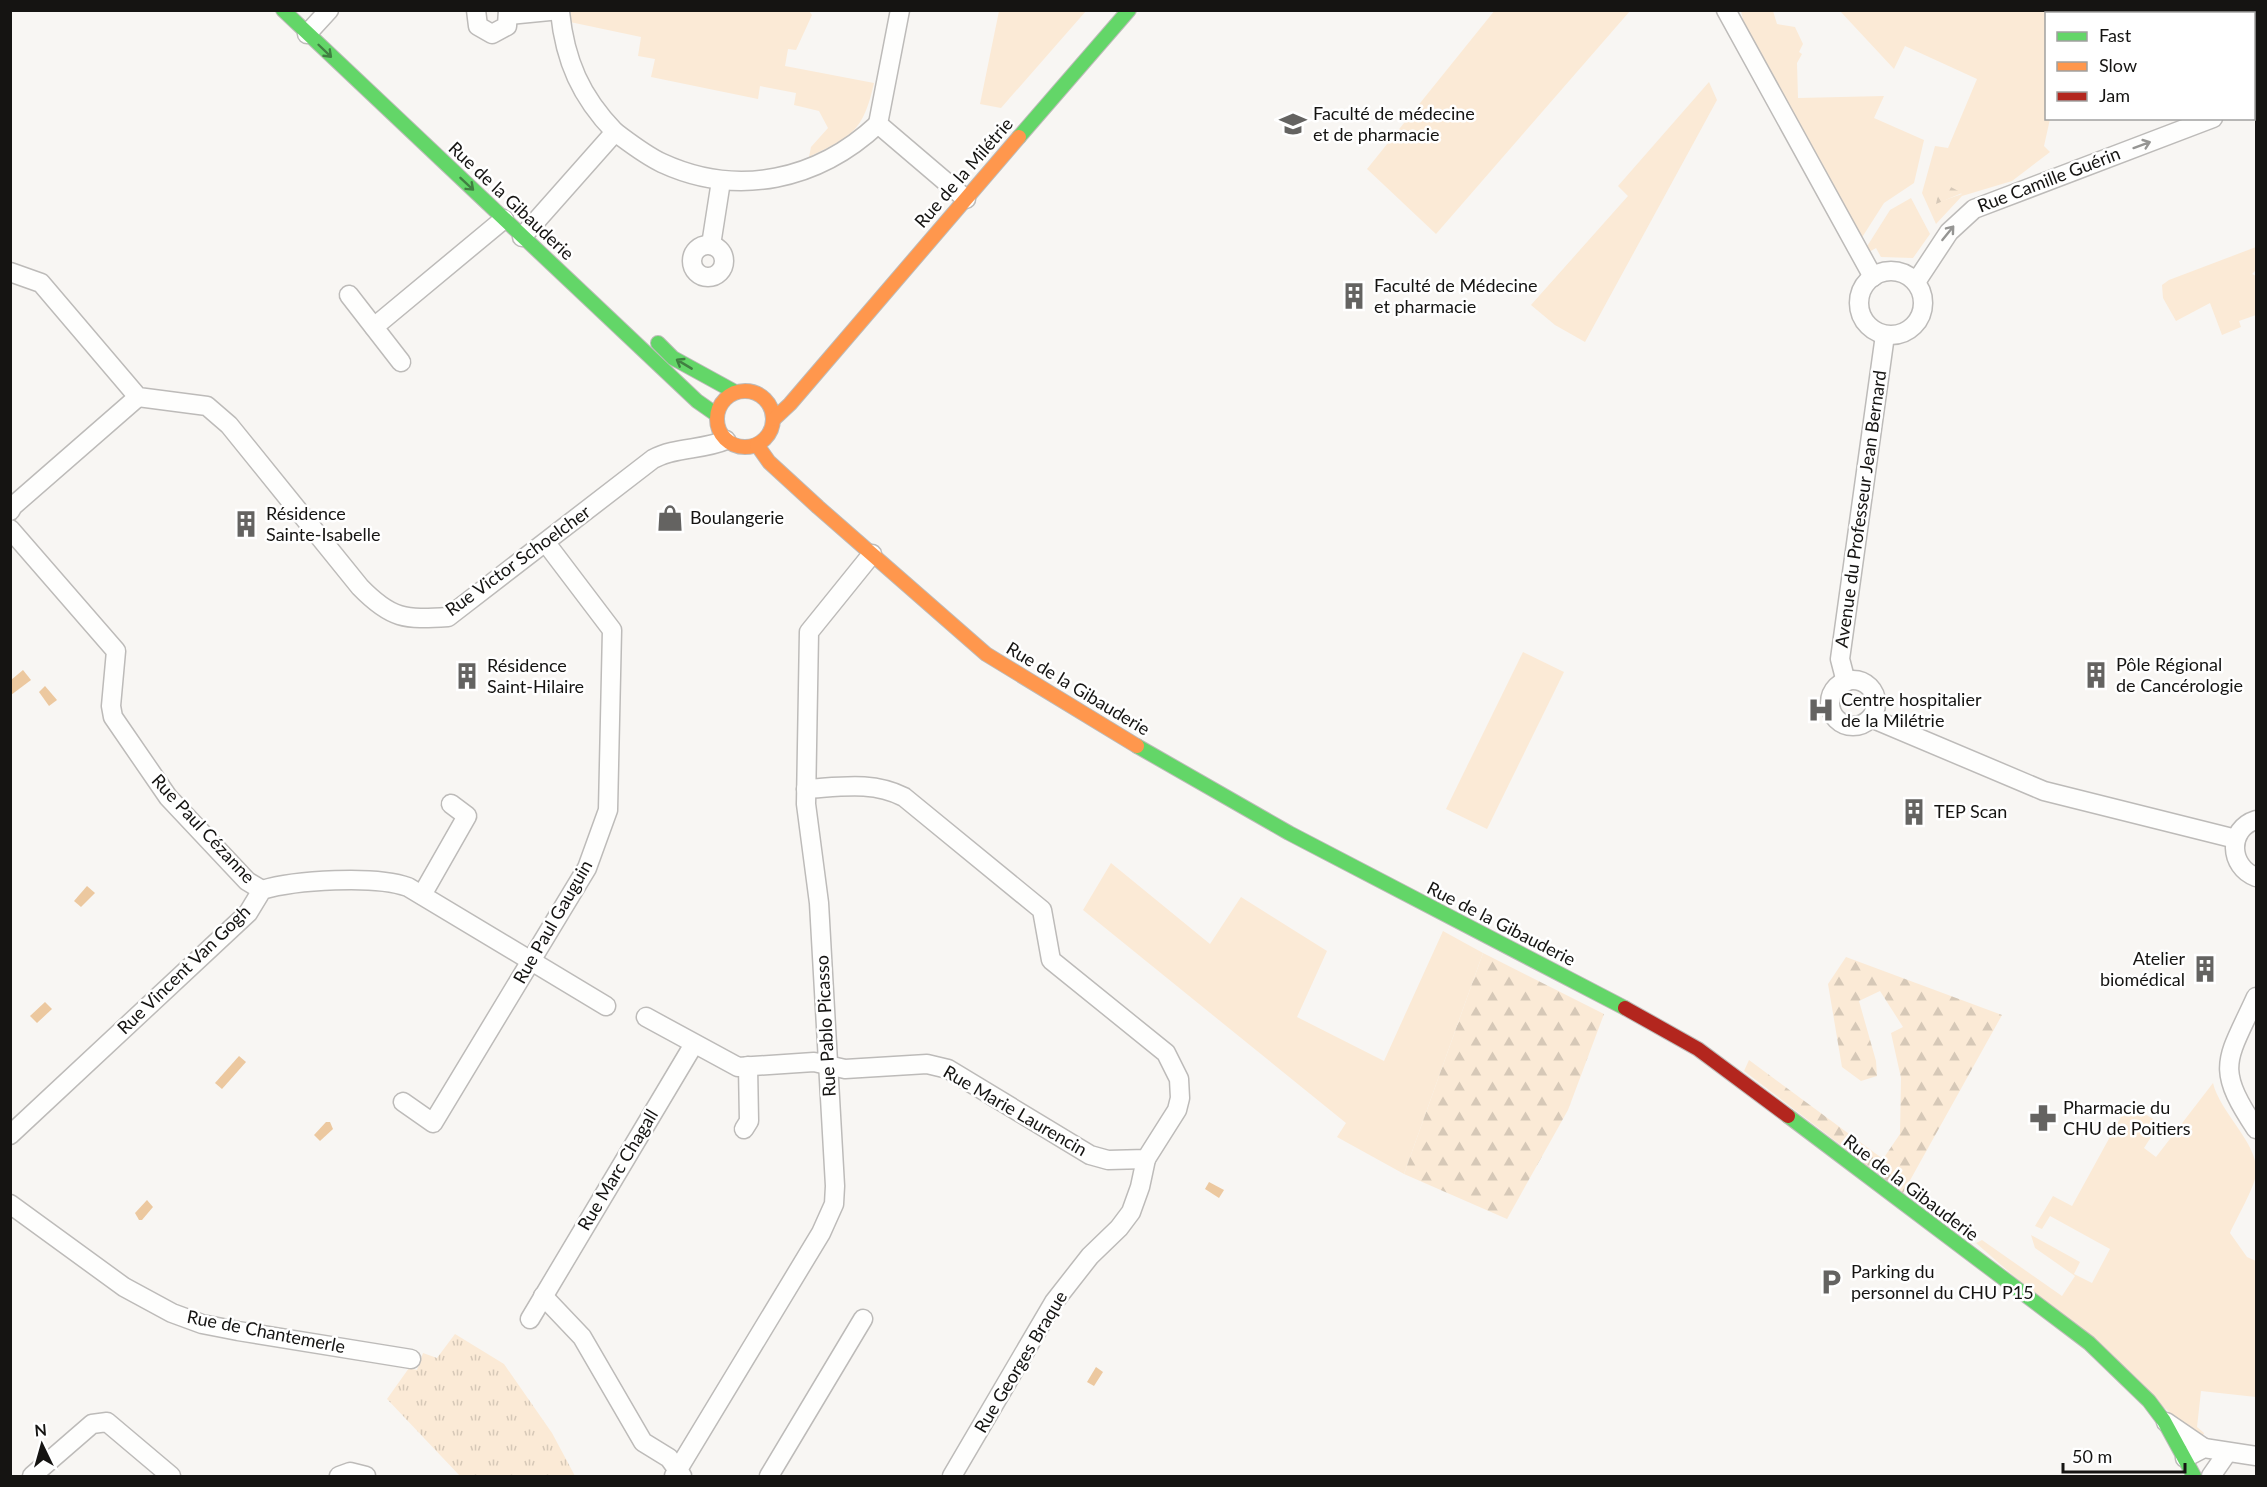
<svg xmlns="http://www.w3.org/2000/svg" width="2267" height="1487" font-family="Lato,sans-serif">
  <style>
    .green { fill: #fbead6; fill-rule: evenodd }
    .forest { fill: url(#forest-firs) }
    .park { fill: url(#park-tufts) }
    .water { fill: #ecc89f }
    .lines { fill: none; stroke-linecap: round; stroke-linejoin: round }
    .street-casing { stroke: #bdbbb9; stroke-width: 21 }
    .fast-casing { stroke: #bdbbb9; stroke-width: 16 }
    .slow-casing { stroke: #bdbbb9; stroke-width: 16 }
    .jam-casing { stroke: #bdbbb9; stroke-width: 16 }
    .street { stroke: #fefefd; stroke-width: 18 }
    .fast { stroke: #63d668; stroke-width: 14 }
    .slow { stroke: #ff974d; stroke-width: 14 }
    .jam { stroke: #b3261e; stroke-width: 14 }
    .oneway { stroke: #407f41 }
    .oneway2 { stroke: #959593 }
    .labels { text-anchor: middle; stroke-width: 5; stroke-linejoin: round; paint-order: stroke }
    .poi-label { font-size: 18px; fill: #151412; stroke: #fff; text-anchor: start }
    .street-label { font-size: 18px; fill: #151412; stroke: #fff }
  </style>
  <defs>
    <pattern id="forest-firs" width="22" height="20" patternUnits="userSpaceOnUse" patternTransform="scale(1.5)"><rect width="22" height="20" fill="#fbead6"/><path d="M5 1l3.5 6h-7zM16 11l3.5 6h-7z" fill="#d6c8b7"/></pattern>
    <pattern id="park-tufts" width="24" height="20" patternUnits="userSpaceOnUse" patternTransform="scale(1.5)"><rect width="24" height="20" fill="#fbead6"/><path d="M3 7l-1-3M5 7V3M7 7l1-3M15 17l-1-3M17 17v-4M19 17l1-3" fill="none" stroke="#d6c8b7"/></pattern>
  </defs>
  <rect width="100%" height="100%" fill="#f8f6f3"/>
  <!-- green -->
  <g class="green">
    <path d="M 571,10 L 809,11 L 812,15 L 796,50 L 788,49 L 785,66 L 874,83 C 863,132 852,136 809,157 L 811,147 L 828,128 L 819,111 L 794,105 L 796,93 L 760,86 L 758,99 L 651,77 L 655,59 L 638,56 L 641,37 L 570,22 Z"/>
    <polygon points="1495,10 1630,11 1436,234 1367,169"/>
    <polygon points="999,11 1086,11 1001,108 980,104"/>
    <polygon points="1741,11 1773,11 1777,24 1795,27 1803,44 1799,52 1802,54 1797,63 1798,98 1884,96 1874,118 1924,140 1914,183 1884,203 1861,239 1744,24"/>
    <path d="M 1840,11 L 2076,11 L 2076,13 L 2046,14 L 2046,118 L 2050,119 L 2044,146 L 2050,152 L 2012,181 L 1962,196 L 1936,224 L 1922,193 L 1935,146 L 1948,148 L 1977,79 L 1905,46 L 1894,69 ZM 1948,186 L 1962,194 L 1936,203 Z"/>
    <polygon points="1709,82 1717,100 1585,342 1555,325 1531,305 1628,196 1618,186"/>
    <polygon points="1911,198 1930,234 1913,258 1881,257 1876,248 1869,252 1866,248 1890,210"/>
    <polygon points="2256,247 2256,270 2252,274 2256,276 2256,315 2239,321 2241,327 2222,335 2210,303 2176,321 2163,298 2162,285 2169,280"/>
    <polygon points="1523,652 1564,672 1487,829 1446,809"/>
    <polygon points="1111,863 1210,944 1241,897 1327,951 1297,1017 1384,1061 1443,931 1483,953 1404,1174 1337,1137 1346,1123 1083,910"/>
    <path d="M 2213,1083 C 2220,1113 2260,1145 2256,1174 C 2254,1189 2237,1217 2230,1233 L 2247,1257 L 2256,1261 L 2256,1397 L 2201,1391 L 2197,1427 L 2204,1433 L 2201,1440 L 1976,1243 L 1982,1240 L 2062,1296 L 2075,1276 L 2035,1248 L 2031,1235 L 2080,1262 L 2074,1274 L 2092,1283 L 2110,1249 L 2050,1216 L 2042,1229 L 2035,1226 L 2053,1196 L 2072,1206 L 2128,1104 L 2160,1123 L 2144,1148 L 2156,1157 Z"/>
  </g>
  <!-- forest -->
  <g class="forest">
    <polygon points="1941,182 1946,182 1949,186 1962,193 1936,204"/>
    <polygon points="1483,953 1604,1014 1568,1110 1507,1219 1404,1174"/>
    <polygon points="1846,957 2002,1015 1903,1193 1744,1071 1749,1060 1883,1159 1900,1134 1901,1078 1891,1033 1903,1027 1880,991 1859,1001 1876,1061 1877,1076 1861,1081 1842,1067 1828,984"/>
  </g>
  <!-- park -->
  <polygon class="park" points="455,1334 504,1364 552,1433 575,1476 460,1476 387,1399 409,1368 417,1370 423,1353 437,1358"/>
  <!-- water -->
  <g class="water">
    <polygon points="23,670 31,680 11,695 11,680"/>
    <polygon points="45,686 57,700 49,706 39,692"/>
    <polygon points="87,886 95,893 81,907 74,901"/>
    <polygon points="45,1002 52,1009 37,1023 30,1016"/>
    <polygon points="239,1056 246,1062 222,1089 215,1083"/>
    <polygon points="326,1122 330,1122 333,1129 320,1141 314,1135"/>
    <polygon points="1209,1182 1224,1190 1219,1198 1205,1189"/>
    <polygon points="147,1200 153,1207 142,1220 139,1220 135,1213"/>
    <polygon points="1096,1367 1103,1372 1094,1386 1087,1382"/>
  </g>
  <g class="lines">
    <defs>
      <g id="street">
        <polyline points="476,10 478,26 492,34 507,26 508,10"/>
        <polyline points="900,10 878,124 966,199"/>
        <polyline points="1726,10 1873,277"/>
        <path d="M 560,12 C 565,61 581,97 615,132"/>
        <polyline points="509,15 560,10"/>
        <polyline points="307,34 329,10"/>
        <polyline points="2254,104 2256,102"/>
        <path d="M 522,237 L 615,132 C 630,143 645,155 662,163 C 738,198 818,180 878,124"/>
        <circle cx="708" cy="261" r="16"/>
        <polyline points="711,245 721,181"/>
        <circle cx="1891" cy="303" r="32"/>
        <path d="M 10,272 L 41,283 L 138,397 L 207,406 L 229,425 L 360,587 C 391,619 405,620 448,617 L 653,459 C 675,447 703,450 726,440"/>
        <polyline points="1916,282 1949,232 1974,209 2213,118"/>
        <polyline points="349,295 401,362"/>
        <polyline points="374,327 504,219"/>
        <polyline points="10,511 13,506 138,397"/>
        <polyline points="10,529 116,651 111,706 113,717 168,797 247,881 262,890"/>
        <circle cx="1853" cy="703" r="23"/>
        <polyline points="1846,682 1840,659 1885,335"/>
        <polyline points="1871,718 2044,791 2236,839"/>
        <path d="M 2256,820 C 2227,829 2229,867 2256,877"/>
        <polyline points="422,895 467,816 451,804"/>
        <path d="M 2256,997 C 2227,1061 2214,1066 2256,1129"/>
        <path d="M 646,1017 L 738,1067 L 814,1062 L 845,1069 L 927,1064 L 948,1069 L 1090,1155 L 1108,1160 L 1146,1159 L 1177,1110 L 1180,1098 L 1179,1079 L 1166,1053 L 1051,960 L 1042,910 L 904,797 C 872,781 841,787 806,789"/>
        <polyline points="403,1102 433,1123 587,868 608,810 612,630 546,543"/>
        <polyline points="744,1129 749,1121 748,1066"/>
        <path d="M 10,1135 L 248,913 L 262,890 C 295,880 375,875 408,887 L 606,1006"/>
        <polyline points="10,1204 124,1287 172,1313 202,1324 238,1331 411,1359"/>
        <polyline points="543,1296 582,1337 643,1442 669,1458 682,1476"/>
        <polyline points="530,1319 694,1044"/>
        <polyline points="2166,1422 2204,1448"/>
        <polyline points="2185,1458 2204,1448 2256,1456"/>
        <polyline points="32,1476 92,1424 107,1422 171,1476"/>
        <polyline points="339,1476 350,1472 366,1476"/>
        <polyline points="674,1476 821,1233 834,1204 835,1186 819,903 806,804 809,632 872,554"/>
        <polyline points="769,1476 863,1319"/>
        <polyline points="952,1476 1054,1302 1090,1256 1119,1228 1131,1212 1140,1187 1146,1159"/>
        <polyline points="2211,1476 2227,1453"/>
      </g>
      <g id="fast">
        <polyline points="283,10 697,401 717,415"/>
        <polyline points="1019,137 1129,10"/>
        <polyline points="658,343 673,358 735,392"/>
        <polyline points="1137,746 1289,833 1625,1008"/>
        <polyline points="1788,1116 2089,1343 2149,1401 2164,1421 2194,1476"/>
      </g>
      <g id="slow">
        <circle cx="745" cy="419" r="28"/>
        <polyline points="774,419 790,404 1019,137"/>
        <polyline points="757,445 769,462 818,507 986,654 1137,746"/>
      </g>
      <polyline id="jam" points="1625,1008 1698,1049 1788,1116"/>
    </defs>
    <!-- street casing -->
    <use href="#street" class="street-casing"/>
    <!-- fast casing -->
    <use href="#fast" class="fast-casing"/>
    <!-- slow casing -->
    <use href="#slow" class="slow-casing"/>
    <!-- jam casing -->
    <use href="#jam" class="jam-casing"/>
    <!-- street -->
    <use href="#street" class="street"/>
    <!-- fast -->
    <use href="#fast" class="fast"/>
    <!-- slow -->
    <use href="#slow" class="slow"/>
    <!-- jam -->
    <use href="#jam" class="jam"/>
  </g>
  <!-- one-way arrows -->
  <defs><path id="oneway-shaft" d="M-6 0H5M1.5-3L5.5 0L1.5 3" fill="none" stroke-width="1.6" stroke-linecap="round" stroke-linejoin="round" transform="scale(1.5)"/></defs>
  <g class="oneway">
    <use href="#oneway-shaft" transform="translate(325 51) rotate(44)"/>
    <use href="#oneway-shaft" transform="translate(467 184) rotate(43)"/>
    <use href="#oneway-shaft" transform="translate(684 364) rotate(-149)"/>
  </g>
  <g class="oneway2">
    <use href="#oneway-shaft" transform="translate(2142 145) rotate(-20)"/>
    <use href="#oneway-shaft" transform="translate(1948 233) rotate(-51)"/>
  </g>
  <!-- icons -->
  <defs>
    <symbol id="university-bare" viewBox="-9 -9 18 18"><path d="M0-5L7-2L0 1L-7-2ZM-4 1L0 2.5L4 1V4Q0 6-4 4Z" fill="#646361" stroke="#fff" stroke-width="2.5" paint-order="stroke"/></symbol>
    <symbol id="building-bare" viewBox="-9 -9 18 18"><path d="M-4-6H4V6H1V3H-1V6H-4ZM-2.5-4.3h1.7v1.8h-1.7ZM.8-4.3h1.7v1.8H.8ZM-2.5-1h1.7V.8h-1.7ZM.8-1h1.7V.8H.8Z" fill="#646361" stroke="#fff" stroke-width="2.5" paint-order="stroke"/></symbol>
    <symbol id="shop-bare" viewBox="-9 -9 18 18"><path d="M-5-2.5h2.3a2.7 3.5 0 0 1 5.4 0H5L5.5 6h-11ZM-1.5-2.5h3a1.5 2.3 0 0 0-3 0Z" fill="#646361" stroke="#fff" stroke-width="2.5" paint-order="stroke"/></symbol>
    <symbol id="hospital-bare" viewBox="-9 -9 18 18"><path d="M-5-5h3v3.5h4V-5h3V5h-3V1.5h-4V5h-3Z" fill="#646361" stroke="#fff" stroke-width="2.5" paint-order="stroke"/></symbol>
    <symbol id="pharmacy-bare" viewBox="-9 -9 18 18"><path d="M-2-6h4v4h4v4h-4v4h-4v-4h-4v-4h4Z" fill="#646361" stroke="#fff" stroke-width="2.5" paint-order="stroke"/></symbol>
    <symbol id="parking-bare" viewBox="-9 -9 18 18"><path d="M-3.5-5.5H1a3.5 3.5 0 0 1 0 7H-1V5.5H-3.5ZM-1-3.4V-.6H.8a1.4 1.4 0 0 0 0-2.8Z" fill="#646361" stroke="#fff" stroke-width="2.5" paint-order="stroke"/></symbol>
  </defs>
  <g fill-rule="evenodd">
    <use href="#university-bare" x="1274" y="105" width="38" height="38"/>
    <use href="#building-bare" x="1335" y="277" width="38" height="38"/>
    <use href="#shop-bare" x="651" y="499" width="38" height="38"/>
    <use href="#building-bare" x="227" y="505" width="38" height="38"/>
    <use href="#building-bare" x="2077" y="656" width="38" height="38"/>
    <use href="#building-bare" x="448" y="657" width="38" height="38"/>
    <use href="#hospital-bare" x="1802" y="691" width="38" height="38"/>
    <use href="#building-bare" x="1895" y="793" width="38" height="38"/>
    <use href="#building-bare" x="2186" y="950" width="38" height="38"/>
    <use href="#pharmacy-bare" x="2024" y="1099" width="38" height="38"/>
    <use href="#parking-bare" x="1812" y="1263" width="38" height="38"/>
  </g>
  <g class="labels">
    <!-- poi labels -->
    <g class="poi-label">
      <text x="1313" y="120">Faculté de médecine<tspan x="1313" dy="21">et de pharmacie</tspan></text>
      <text x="1374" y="292">Faculté de Médecine<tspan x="1374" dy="21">et pharmacie</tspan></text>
      <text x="266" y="520">Résidence<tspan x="266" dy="21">Sainte-Isabelle</tspan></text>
      <text x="690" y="524">Boulangerie</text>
      <text x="2116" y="671">Pôle Régional<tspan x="2116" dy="21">de Cancérologie</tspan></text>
      <text x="487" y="672">Résidence<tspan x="487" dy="21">Saint-Hilaire</tspan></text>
      <text x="1841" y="706">Centre hospitalier<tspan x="1841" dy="21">de la Milétrie</tspan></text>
      <text x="1934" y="818">TEP Scan</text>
      <text x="2185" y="965" text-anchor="end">Atelier<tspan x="2185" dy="21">biomédical</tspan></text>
      <text x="2063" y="1114">Pharmacie du<tspan x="2063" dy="21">CHU de Poitiers</tspan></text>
      <text x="1851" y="1278">Parking du<tspan x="1851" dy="21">personnel du CHU P15</tspan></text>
    </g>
    <!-- street labels -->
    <g class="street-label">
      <text transform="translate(964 173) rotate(-49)" y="6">Rue de la Milétrie</text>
      <text transform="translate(2049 180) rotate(-21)" y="6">Rue Camille Guérin</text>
      <text transform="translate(511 201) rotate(43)" y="6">Rue de la Gibauderie</text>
      <text transform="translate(1861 509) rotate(-82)" y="6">Avenue du Professeur Jean Bernard</text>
      <text transform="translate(518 561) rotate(-36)" y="6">Rue Victor Schoelcher</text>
      <text transform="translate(1078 689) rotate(31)" y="6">Rue de la Gibauderie</text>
      <text transform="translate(203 829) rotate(47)" y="6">Rue Paul Cézanne</text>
      <text transform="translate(553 922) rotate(-60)" y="6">Rue Paul Gauguin</text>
      <text transform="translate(1501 924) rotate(27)" y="6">Rue de la Gibauderie</text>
      <text transform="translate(184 970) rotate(-44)" y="6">Rue Vincent Van Gogh</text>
      <text transform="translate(826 1026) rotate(-93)" y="6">Rue Pablo Picasso</text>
      <text transform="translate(1015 1111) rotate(30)" y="6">Rue Marie Laurencin</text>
      <text transform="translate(618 1170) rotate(-59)" y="6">Rue Marc Chagall</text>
      <text transform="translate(1911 1188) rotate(37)" y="6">Rue de la Gibauderie</text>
      <text transform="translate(266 1332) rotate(11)" y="6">Rue de Chantemerle</text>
      <text transform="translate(1021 1362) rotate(-59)" y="6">Rue Georges Braque</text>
    </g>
  </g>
  <!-- border -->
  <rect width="2267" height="1487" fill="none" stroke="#151412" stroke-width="24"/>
  <!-- legend -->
  <rect x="2045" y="12" width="210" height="108" fill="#ffffff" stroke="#a1a1a0" stroke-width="1.5"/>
  <rect x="2057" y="32" width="30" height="9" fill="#63d668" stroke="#a1a1a0" stroke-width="1.5"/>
  <text x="2099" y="42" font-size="18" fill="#151412">Fast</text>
  <rect x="2057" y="62" width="30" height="9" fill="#ff974d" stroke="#a1a1a0" stroke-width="1.5"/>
  <text x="2099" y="72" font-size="18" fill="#151412">Slow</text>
  <rect x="2057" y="92" width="30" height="9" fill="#b3261e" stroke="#a1a1a0" stroke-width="1.5"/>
  <text x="2099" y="102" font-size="18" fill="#151412">Jam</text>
  <!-- north arrow -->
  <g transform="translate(42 1445) rotate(355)" stroke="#ffffff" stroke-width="4.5" paint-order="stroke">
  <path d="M0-4.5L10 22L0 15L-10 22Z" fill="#151412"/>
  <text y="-9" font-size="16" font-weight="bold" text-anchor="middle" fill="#151412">N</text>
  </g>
  <!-- scale -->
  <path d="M2063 1463v9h122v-9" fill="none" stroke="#151412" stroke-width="3"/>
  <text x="2072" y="1463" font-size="18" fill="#151412" stroke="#ffffff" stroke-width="4.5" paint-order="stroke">50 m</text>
</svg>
